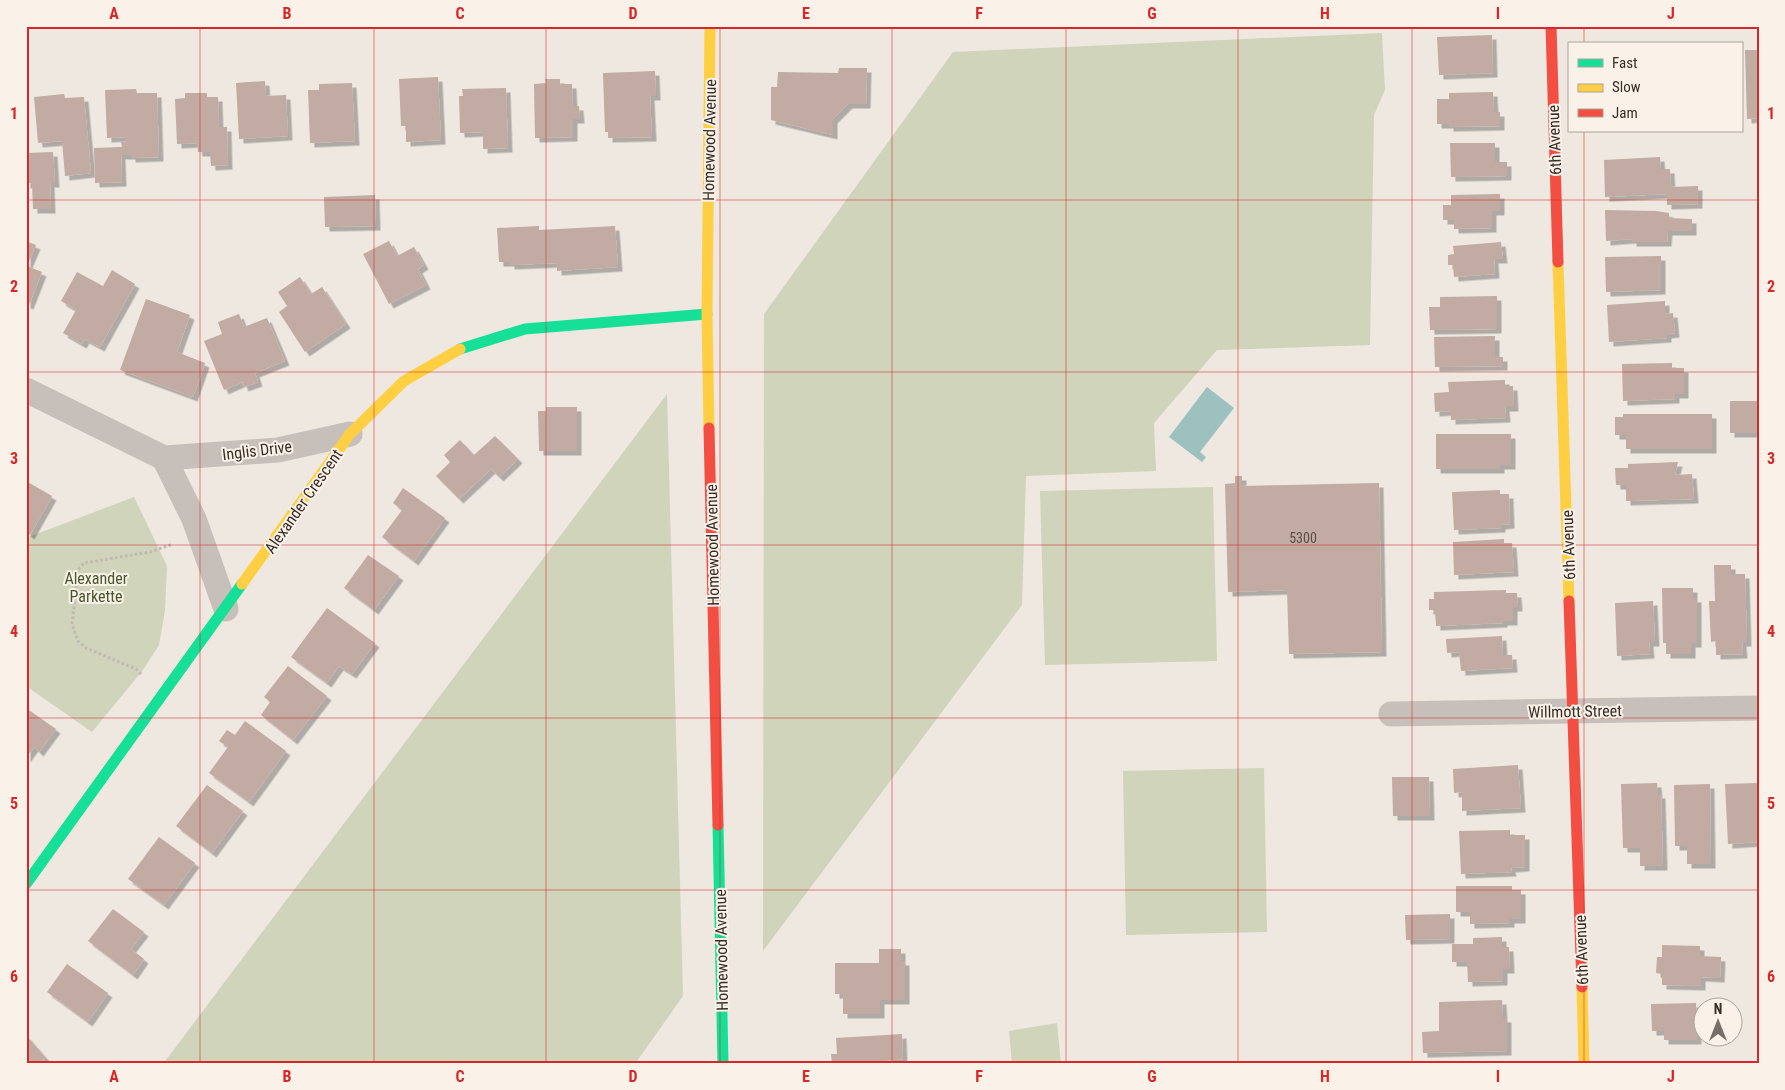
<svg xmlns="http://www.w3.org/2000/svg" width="1785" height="1090" font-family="'Roboto Condensed',sans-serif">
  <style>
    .green { fill: #cfd4ba }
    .water { fill: #9dc1bf }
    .building { fill: #c2aba2; filter: url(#shadow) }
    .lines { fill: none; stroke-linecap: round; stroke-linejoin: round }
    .path { stroke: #c0b8b2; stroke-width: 3; stroke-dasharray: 2.5 2.5; stroke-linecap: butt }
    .street { stroke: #c7c0ba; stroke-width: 25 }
    .fast { stroke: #16e098; stroke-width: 11 }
    .slow { stroke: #ffcf43; stroke-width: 11 }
    .jam { stroke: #f24e42; stroke-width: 11 }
    .grid { fill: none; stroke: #d62828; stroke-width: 1; stroke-opacity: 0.55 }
    .labels { text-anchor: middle; stroke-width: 4; stroke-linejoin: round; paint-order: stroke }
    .number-label { font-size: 14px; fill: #5a4c46 }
    .street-label { font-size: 16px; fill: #382d28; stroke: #faf2e9 }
    .park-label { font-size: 16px; fill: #48572b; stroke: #faf2e9 }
    .neatline { fill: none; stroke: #d62828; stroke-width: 2 }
    .grid-label { font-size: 16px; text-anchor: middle; font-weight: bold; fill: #d62828 }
  </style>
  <defs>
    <filter id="shadow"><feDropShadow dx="4.5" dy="4.5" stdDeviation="0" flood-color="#0004"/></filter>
  </defs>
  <rect width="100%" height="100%" fill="#eee8e1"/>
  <!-- green -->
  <g class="green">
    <polygon points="1382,33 1385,90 1374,115 1370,345 1217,350 1154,423 1156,471 1026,476 1022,605 763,951 764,314 953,52"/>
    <polygon points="667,394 683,996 635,1064 163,1064"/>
    <polygon points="1213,487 1217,661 1045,665 1040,491"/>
    <polygon points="134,497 167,566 165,610 159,645 143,670 92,732 26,686 26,538"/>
    <polygon points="1264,768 1267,932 1126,935 1123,771"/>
    <polygon points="1057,1023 1061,1064 1012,1064 1009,1031"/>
  </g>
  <!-- water -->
  <polygon class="water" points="1207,387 1234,408 1200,452 1206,457 1202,462 1169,437"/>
  <!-- building -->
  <g class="building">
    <polygon points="1492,35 1493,73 1439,75 1437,37"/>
    <polygon points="1745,50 1759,50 1759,118 1747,119"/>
    <polygon points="839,68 867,68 866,104 848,104 833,119 833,135 771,120 771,87 777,87 778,72 838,73"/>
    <polygon points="655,71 656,96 650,96 652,137 608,138 608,132 605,132 603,73"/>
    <polygon points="438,77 441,140 406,142 406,126 401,126 399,79"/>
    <polygon points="545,79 560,79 560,84 572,84 573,106 579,106 580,119 573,119 573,137 535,138 534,84 546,83"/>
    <polygon points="265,81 266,96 286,95 288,136 239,139 236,83"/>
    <polygon points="352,83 355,141 310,143 308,90 319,90 319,84"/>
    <polygon points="506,88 508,148 483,149 483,132 460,133 459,96 463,96 462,89"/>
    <polygon points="136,89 137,93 157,93 159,157 131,158 131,155 121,155 122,182 95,183 94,148 122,147 121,142 126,142 126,137 107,138 105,90"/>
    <polygon points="1493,92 1494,112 1500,112 1500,126 1449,127 1449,124 1437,124 1437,99 1449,99 1449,93"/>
    <polygon points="185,93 207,93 207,97 218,97 219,127 227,127 228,165 211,166 210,152 198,152 197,143 177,144 175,99 185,98"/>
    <polygon points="64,94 65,98 84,97 91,173 65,176 62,141 38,143 34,97"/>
    <polygon points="1450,143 1495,143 1495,162 1507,162 1507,176 1451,177"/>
    <polygon points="53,152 55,183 50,183 51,209 33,209 32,183 26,184 26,153"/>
    <polygon points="1660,157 1661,169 1670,169 1671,187 1698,186 1698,204 1667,205 1667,194 1605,197 1604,160"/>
    <polygon points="1500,194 1500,211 1492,211 1492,228 1454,229 1454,220 1443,220 1443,205 1451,205 1451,195"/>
    <polygon points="375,195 376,226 325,227 324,197"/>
    <polygon points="1605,210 1656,211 1669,213 1669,218 1692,219 1692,231 1668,231 1667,242 1632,242 1632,239 1606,241"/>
    <polygon points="539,226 539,230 615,226 618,267 557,271 557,263 510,265 510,262 499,262 497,228"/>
    <polygon points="26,241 36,245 27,266 42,272 29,305 26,304"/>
    <polygon points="389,241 397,256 414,247 424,265 418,269 426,285 389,304 363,254"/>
    <polygon points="1501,242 1503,259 1494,259 1495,274 1454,277 1453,265 1448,265 1448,255 1454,254 1453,246"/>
    <polygon points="1661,256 1661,290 1606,292 1605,257"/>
    <polygon points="112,270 135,284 100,347 85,339 82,344 63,333 76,310 61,301 77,272 103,286"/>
    <polygon points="300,277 311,294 322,287 346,324 305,352 279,312 287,306 278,292"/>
    <polygon points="1497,296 1497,329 1430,330 1429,307 1440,307 1440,297"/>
    <polygon points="146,299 190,315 177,352 205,363 193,397 120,370"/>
    <polygon points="1665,301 1665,314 1673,313 1675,333 1667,334 1667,338 1609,342 1607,305"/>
    <polygon points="239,314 244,327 267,318 285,361 255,373 258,382 244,387 242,382 224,390 204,341 222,334 218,322"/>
    <polygon points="1495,336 1495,357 1503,357 1503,366 1435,367 1434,337"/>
    <polygon points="1672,363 1672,368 1684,368 1684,394 1675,394 1675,399 1623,401 1622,364"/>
    <polygon points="1505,380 1505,386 1513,386 1514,407 1505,407 1506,418 1451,420 1451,411 1435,412 1434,393 1449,392 1448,382"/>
    <rect x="1730" y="401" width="29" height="32"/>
    <polygon points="546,407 577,407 577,451 539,451 538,411 546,411"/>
    <polygon points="1623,414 1712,414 1712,449 1626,449 1626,435 1615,435 1615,417 1623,417"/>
    <polygon points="1436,434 1511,434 1511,465 1500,465 1500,469 1436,469"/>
    <polygon points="495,436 518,459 499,477 491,469 459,499 436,476 450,462 444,455 460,440 474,455"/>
    <polygon points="1678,462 1675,475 1692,474 1694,499 1626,501 1626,485 1616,485 1615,468 1628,468 1628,464"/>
    <polygon points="1235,476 1242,476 1242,486 1379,483 1382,652 1289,654 1287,590 1228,592 1225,484 1235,483"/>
    <polygon points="26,481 52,496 30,535 26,532"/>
    <polygon points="403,488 445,518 414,561 382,537 402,510 393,503"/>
    <polygon points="1500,490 1500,494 1509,494 1510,524 1501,525 1501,528 1454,530 1452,492"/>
    <polygon points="1504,539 1504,543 1512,543 1514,572 1454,575 1453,542"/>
    <polygon points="368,555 399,576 374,610 344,588"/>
    <polygon points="1714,565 1731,565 1731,574 1745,574 1747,642 1742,642 1743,654 1716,655 1716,641 1711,642 1709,601 1715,601"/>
    <polygon points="1662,588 1693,588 1693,598 1697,598 1697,643 1691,643 1691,654 1666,654 1666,643 1663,643"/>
    <polygon points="1506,590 1506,593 1517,593 1518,607 1513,607 1513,621 1503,621 1503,623 1436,626 1435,610 1429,610 1429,599 1434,599 1434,592"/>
    <polygon points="1653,601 1655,642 1649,642 1650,654 1617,656 1615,603"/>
    <polygon points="327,608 375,643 352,674 339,666 327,683 291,657"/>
    <polygon points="1502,636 1503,655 1512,655 1513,668 1461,671 1459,652 1447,653 1446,639"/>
    <polygon points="288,666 327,696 293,740 261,715 270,702 264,697"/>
    <polygon points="26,708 56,729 39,752 34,747 26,758"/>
    <polygon points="245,721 286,751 249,802 209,773 228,747 219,741 227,730 235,735"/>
    <polygon points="1518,765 1521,808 1462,811 1462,792 1454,793 1453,769"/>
    <polygon points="1392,777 1429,777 1430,816 1393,816"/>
    <polygon points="1657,783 1658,794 1661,794 1663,866 1640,866 1640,848 1623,848 1621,784"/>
    <polygon points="1758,783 1759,842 1728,844 1725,784"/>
    <polygon points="1710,784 1711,864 1687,864 1687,846 1675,846 1674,785"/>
    <polygon points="207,785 243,811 212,853 176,826"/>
    <polygon points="1510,830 1510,835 1525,835 1525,867 1511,868 1512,872 1461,874 1459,831"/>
    <polygon points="159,837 195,863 164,905 128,879"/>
    <polygon points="1456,886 1512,886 1512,890 1521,890 1521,919 1510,919 1510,923 1470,924 1470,912 1456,912"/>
    <polygon points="113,909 144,932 131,949 144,959 133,975 88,941"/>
    <polygon points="1450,914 1450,939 1406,940 1405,915"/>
    <polygon points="1502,937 1502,947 1509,947 1510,969 1503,969 1503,981 1468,982 1467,962 1452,962 1452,944 1473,944 1473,938"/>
    <polygon points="1662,945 1700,946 1700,956 1721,957 1720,978 1701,977 1701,986 1662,985 1662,974 1656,973 1657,957 1662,957"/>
    <polygon points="879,949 901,949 901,961 905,961 905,1000 880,1000 880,1014 843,1014 843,994 835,994 835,963 879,963"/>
    <polygon points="67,964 108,993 88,1022 47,992"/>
    <polygon points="1502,1000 1503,1018 1507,1018 1507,1051 1423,1053 1422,1032 1439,1031 1439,1002"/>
    <polygon points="1696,1003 1697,1040 1664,1040 1664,1031 1652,1031 1651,1004"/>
    <polygon points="902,1034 903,1059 884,1061 884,1064 832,1064 831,1054 837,1054 836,1038"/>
    <polygon points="26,1035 46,1058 39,1064 26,1064"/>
  </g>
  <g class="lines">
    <!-- path -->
    <polyline class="path" points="141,674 136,669 86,648 78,641 72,624 78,570 84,563 150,552 173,544"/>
    <!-- street -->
    <g class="street">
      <polyline points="26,390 164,458 278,450 350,434"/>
      <polyline points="164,458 194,519 226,609"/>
      <polyline points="1391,714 1759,708"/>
    </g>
    <!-- fast -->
    <g class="fast">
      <polyline points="460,349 525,329 707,314"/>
      <polyline points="718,825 723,1064"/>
      <polyline points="26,884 242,584"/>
    </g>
    <!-- slow -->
    <g class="slow">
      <polyline points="1558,262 1569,601"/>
      <polyline points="709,428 707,314 710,26"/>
      <polyline points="242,584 350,434 404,381 460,349"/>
      <polyline points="1582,987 1584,1064"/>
    </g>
    <!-- jam -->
    <g class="jam">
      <polyline points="1551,26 1558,262"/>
      <polyline points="709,428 718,825"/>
      <polyline points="1569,601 1582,987"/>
    </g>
  </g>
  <!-- grid -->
  <path class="grid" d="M 200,26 L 200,1064M 374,26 L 374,1064M 546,26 L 546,1064M 720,26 L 720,1064M 892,26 L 892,1064M 1066,26 L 1066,1064M 1238,26 L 1238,1064M 1412,26 L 1412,1064M 1584,26 L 1584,44M 1584,131 L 1584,1064M 26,200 L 1759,200M 26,372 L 1759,372M 26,545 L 1759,545M 26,718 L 1759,718M 26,890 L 1759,890"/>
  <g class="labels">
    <!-- number labels -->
    <g class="number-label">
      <text x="1303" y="543">5300</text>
    </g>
    <!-- street labels -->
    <g class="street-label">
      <text transform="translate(709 140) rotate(-89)" y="6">Homewood Avenue</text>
      <text transform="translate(1554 140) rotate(-92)" y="6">6th Avenue</text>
      <text transform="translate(257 450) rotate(-7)" y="6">Inglis Drive</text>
      <text transform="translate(303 501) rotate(-55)" y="6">Alexander Crescent</text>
      <text transform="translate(712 545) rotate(-91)" y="6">Homewood Avenue</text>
      <text transform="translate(1568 545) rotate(-92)" y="6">6th Avenue</text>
      <text transform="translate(1575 711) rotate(-1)" y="6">Willmott Street</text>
      <text transform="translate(721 950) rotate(-91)" y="6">Homewood Avenue</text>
      <text transform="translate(1581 950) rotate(-92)" y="6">6th Avenue</text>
    </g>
    <!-- park labels -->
    <g class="park-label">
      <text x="96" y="584">Alexander<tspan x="96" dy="18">Parkette</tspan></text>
    </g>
  </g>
  <!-- border -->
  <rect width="1785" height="1090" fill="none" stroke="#faf2e9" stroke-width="55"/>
  <!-- legend -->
  <rect x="1568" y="42" width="175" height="90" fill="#faf2e9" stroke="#aca39c"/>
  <rect x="1578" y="59" width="25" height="8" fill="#16e098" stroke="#aca39c"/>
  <text x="1612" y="68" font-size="15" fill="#382d28">Fast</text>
  <rect x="1578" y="84" width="25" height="8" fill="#ffcf43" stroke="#aca39c"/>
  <text x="1612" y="92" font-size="15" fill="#382d28">Slow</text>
  <rect x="1578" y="109" width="25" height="8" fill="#f24e42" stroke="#aca39c"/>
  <text x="1612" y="118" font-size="15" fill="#382d28">Jam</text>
  <!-- north arrow -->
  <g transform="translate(1718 1022)"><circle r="24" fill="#faf2e9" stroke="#aca39c"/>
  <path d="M0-4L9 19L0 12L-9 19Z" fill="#786e69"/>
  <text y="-8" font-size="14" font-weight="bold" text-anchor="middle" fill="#382d28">N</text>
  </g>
  <rect x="28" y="28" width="1730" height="1034" class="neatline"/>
  <g class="grid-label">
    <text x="114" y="19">A</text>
    <text x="287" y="19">B</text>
    <text x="460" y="19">C</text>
    <text x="633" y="19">D</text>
    <text x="806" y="19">E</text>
    <text x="979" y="19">F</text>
    <text x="1152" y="19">G</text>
    <text x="1325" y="19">H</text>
    <text x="1498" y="19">I</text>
    <text x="1671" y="19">J</text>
    <text x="14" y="119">1</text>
    <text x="1771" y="119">1</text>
    <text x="14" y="292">2</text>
    <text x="1771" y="292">2</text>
    <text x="14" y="464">3</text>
    <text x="1771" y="464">3</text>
    <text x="14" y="637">4</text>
    <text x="1771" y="637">4</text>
    <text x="14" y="809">5</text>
    <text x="1771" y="809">5</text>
    <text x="14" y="982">6</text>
    <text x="1771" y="982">6</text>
    <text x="114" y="1082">A</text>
    <text x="287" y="1082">B</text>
    <text x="460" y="1082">C</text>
    <text x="633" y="1082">D</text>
    <text x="806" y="1082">E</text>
    <text x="979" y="1082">F</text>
    <text x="1152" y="1082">G</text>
    <text x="1325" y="1082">H</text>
    <text x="1498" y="1082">I</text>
    <text x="1671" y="1082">J</text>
  </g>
</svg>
